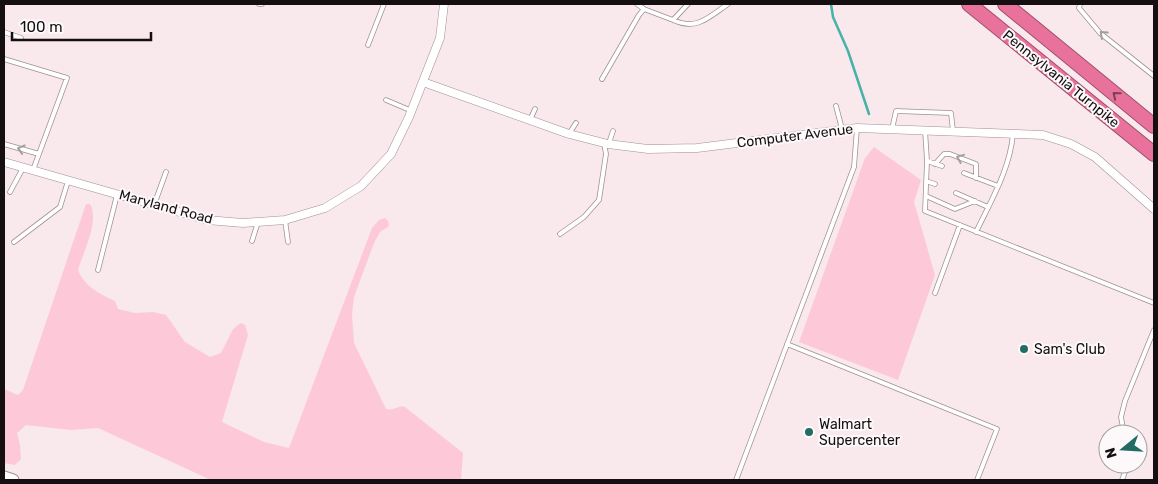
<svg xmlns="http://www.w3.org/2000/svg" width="1158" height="484" viewBox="0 0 1158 484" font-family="Rubik,sans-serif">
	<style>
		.green { fill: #fdc9d8 }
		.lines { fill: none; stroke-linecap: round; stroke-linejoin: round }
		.stream { stroke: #45b3a8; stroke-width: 2.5 }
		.service-casing { stroke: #a09094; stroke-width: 5.5 }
		.minor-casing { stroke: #a09094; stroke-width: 9 }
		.secondary-casing { stroke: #a09094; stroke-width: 13 }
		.motorway-casing { stroke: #9f4f6b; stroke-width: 16 }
		.service { stroke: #fff; stroke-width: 4 }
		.minor { stroke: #fff; stroke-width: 8 }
		.secondary { stroke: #fff; stroke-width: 11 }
		.motorway { stroke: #e9729c; stroke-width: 14 }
		.oneway { stroke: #a19fa0 }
		.oneway2 { stroke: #7f4056 }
		.poi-dot { fill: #236c65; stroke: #fdf9fa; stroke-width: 2 }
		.labels { text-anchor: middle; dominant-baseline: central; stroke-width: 4; stroke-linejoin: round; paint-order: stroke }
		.street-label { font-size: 14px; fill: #150f11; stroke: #fdf9fa }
		.poi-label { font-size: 14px; fill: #150f11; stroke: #fdf9fa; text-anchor: start }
	</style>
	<rect width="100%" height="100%" fill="#f9e8ec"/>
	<!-- green -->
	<path class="green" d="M874,147L921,180L914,202L935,275L898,380L799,342L865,158Z
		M86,204H90C100,220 83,253 78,270C85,287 100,294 115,301L118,309L135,313L153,312L166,315L185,342L210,357L221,353L233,329L241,323L245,325L248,335L222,422L264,442L289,448L372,228L379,220L385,218L388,221L389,226L380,232L374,243L354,297L352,314L354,343L386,409C394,411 398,405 405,407L463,453L461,480H211L98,428L71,430L26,425L17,433L20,445L21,459L15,465L4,463V389L18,395L23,390Z"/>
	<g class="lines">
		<!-- stream -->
		<path class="stream" d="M831,4L833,17L848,51L869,114"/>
		<defs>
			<path id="service" d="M259,4H262
				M637,4L644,9L673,20L688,4
				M1080,4L1079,8L1100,33L1154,76
				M673,20C697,31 709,17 728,4
				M4,32L21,38
				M368,45L384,4
				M4,59L67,78L33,170
				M602,79L639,15L644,9
				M386,100L412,111
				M836,106L842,129
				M530,120L535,109
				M892,129L896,111L951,113L953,131
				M925,130L927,161L925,211L1154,303
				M569,134L576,123
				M609,143L613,131
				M4,144L39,154
				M927,161L942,166
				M935,164L944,154H950L976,164V178
				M964,173L998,186
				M926,181L935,184
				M10,192L23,168
				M956,193L988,207
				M926,196L955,209L975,201
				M154,205L166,172
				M285,220L288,242
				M976,232C991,201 1010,169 1013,134
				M560,234L584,217L599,200L606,154L604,143
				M252,241L258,222
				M14,242L60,207L68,181
				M98,270L117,195
				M935,293L960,225
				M787,344L997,429L977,480
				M1124,434L1121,417L1125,401L1154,330
				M736,480L854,167L857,128
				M1122,480L1128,464"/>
			<path id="minor" d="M423,82L569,134L608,144L648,149L697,148L857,128L1043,135L1071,144L1095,157L1154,209
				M4,162L207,220L243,223L285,220L325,208L361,186L391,154L409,117L440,38L444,4"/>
			<path id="secondary" d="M4,477L13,480"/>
			<path id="motorway" d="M969,4L1154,154
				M1005,4L1154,126"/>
		</defs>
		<!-- service casing -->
		<use href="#service" class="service-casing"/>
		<!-- minor casing -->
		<use href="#minor" class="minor-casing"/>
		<!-- secondary casing -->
		<use href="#secondary" class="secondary-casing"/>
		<!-- motorway casing -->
		<use href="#motorway" class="motorway-casing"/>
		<!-- service -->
		<use href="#service" class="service"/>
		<!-- minor -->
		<use href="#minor" class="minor"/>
		<!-- secondary -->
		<use href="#secondary" class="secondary"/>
		<!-- motorway -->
		<use href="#motorway" class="motorway"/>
	</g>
	<!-- one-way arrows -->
	<defs><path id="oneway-chevron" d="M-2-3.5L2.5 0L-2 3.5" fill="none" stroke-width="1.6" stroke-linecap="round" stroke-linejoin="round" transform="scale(1.25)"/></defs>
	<g class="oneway">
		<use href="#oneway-chevron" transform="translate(1103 34) rotate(-138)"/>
		<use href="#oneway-chevron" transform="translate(21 149) rotate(-163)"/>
		<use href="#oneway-chevron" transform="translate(960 158) rotate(-158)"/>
	</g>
	<use class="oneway2" href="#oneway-chevron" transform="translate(1116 95) rotate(-141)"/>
	<!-- markers -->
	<g class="poi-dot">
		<circle cx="1024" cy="349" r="5"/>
		<circle cx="809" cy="432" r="5"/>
	</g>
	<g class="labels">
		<!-- street labels -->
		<g class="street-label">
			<text transform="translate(1061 79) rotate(39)">Pennsylvania Turnpike</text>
			<text transform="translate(795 136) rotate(-7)">Computer Avenue</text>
			<text transform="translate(166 207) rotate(15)">Maryland Road</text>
		</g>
		<!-- poi labels -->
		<g class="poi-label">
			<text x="1034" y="349">Sam's Club</text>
			<text x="819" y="424">Walmart<tspan x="819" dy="16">Supercenter</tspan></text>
		</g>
	</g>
	<!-- border -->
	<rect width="1158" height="484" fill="none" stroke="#150f11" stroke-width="10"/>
	<!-- north arrow -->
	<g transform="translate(1123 449) rotate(252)"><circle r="24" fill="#fdf9fa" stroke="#a09b9d"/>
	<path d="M0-4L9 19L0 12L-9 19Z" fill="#236c65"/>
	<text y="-8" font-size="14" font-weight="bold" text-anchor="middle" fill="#150f11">N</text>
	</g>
	<!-- scale -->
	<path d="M12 32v8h139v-8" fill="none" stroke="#150f11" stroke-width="2.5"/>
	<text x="20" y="32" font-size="15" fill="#150f11" stroke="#fdf9fa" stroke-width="4" paint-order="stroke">100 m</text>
</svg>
